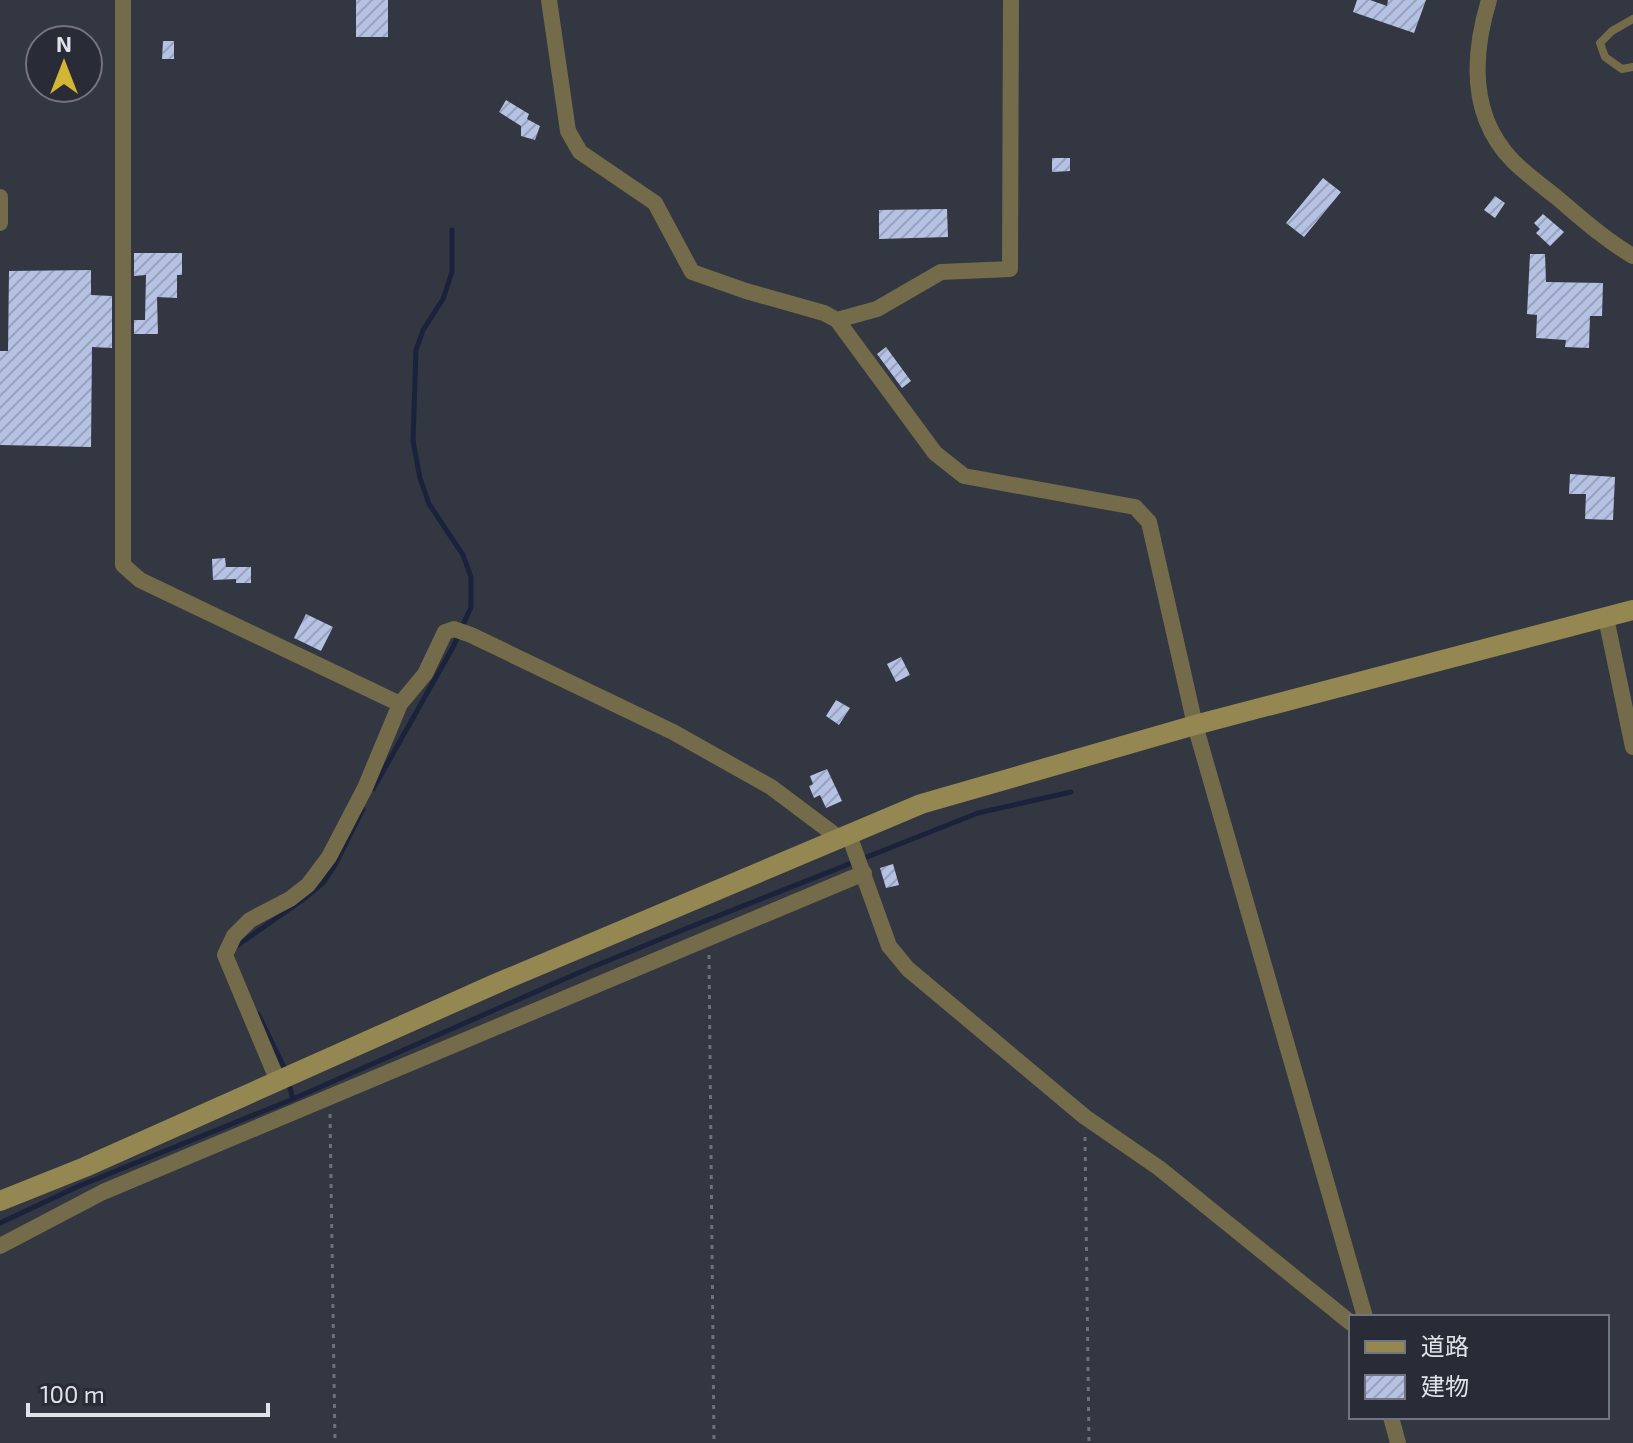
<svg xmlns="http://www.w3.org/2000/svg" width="1633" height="1443" viewBox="0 0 1633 1443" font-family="'Exo 2','Noto Sans JP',sans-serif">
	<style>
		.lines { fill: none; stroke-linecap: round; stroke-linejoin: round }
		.stream { stroke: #1b223c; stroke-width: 5 }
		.building { fill: url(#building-hatch) }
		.path { stroke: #6d7179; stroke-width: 3; stroke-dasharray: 4 6; stroke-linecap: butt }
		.lane { stroke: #736b4a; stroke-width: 8 }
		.street { stroke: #736b4a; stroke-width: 16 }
		.secondary { stroke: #958751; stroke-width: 20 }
	</style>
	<defs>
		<pattern id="building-hatch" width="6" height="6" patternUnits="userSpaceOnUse" patternTransform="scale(2)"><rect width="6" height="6" fill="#b6c2e4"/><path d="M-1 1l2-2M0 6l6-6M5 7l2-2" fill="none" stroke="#99a2bc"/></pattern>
	</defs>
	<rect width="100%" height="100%" fill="#333741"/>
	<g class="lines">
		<!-- stream -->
		<path class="stream" d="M373,789L453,647L471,607V577L463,555L429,504L420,478L413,441L416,350L423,330L443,299L452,272V230
			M235,947L301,901L323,883L335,865L363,809
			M258,1014L284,1067
			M290,1088L293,1099
			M0,1223L79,1186L293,1099L585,970L695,925L978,813L1071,792"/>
	</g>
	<!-- building -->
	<path class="building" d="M356,0H388V37H356Z
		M1357,0H1370L1387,6L1388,0H1426L1414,33L1353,12Z
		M163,41H174V59H162Z
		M506,100L529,114L527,119L540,126L535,140L521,136V126L499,112Z
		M1052,158H1070V171L1052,172Z
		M1323,178L1341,192L1304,237L1286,223Z
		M1495,196L1505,203L1495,218L1484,210Z
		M947,209L948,237L879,239V210Z
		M1543,214L1564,232L1550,246L1536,233L1540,229L1534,223Z
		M134,253H182V275H177V298L157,297L158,334H134V320H145L146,275L134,276Z
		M1530,254H1545L1546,282L1603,283L1602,316H1590L1589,348L1565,347L1566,340L1536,338L1537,315L1527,314Z
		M91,270V295L112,296V348L92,347L91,447L0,445V351H8L9,271Z
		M886,347L911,381L902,388L877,354Z
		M1570,474L1615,477L1613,520L1585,519L1586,494H1569Z
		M225,558L226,567H251V583H236V579L213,580L212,559Z
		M306,614L333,627L321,651L294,638Z
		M901,657L910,675L896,682L887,664Z
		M836,700L850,708L839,725L826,716Z
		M827,769L842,801L826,808L820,795L814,798L809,786L813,784L810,776Z
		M893,864L899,885L886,888L880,868Z"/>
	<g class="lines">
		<!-- path -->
		<path class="path" d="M709,955L714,1443
			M330,1114L335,1443
			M1085,1137L1089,1443"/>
		<!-- lane -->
		<path class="lane" d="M1633,19L1612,31L1600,43L1605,57L1622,69L1633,67"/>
		<!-- street -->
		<path class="street" d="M123,0V565L140,580L400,704
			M549,0L568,131L580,152L655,203L692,272L746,291L824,313L837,320L935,453L964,476L1135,507L1149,522L1195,725L1365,1317
			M1489,0C1472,56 1469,116 1513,161C1526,174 1541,185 1555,196C1581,218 1604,239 1633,256
			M0,197V223
			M837,320L877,309L941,272L1010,269L1011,0
			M1606,618L1633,747
			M849,835L889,946L908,969L1085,1117L1159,1168L1351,1323
			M277,1079L225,955L234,936L250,920L290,899L308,885L329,857L365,788L400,704L425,674L445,632L454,629L471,635L673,732L771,787L839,838
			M0,1246L103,1192L864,873
			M1391,1417L1398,1443"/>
		<!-- secondary -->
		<path class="secondary" d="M0,1201L85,1167L495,984L921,804L1195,725L1633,610"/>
	</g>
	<!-- legend -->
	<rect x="1349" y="1315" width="260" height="104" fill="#292c36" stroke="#72757d" stroke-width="2"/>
	<rect x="1365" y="1341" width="40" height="12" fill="#958751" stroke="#72757d" stroke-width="2"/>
	<text x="1421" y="1355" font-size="24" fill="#dfe2e8">道路</text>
	<rect x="1365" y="1375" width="40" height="24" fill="url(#building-hatch)" stroke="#72757d" stroke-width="2"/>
	<text x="1421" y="1395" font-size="24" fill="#dfe2e8">建物</text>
	<!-- north arrow -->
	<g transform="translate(64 64)"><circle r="38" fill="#292c36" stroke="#72757d" stroke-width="2"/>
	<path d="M0-6L14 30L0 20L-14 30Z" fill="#d4b635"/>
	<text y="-12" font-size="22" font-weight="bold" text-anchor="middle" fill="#dfe2e8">N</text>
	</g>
	<!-- scale -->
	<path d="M28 1403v12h240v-12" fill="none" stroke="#dfe2e8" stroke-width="4"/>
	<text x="40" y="1403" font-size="24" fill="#dfe2e8" stroke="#292c36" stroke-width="6" paint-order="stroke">100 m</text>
</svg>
